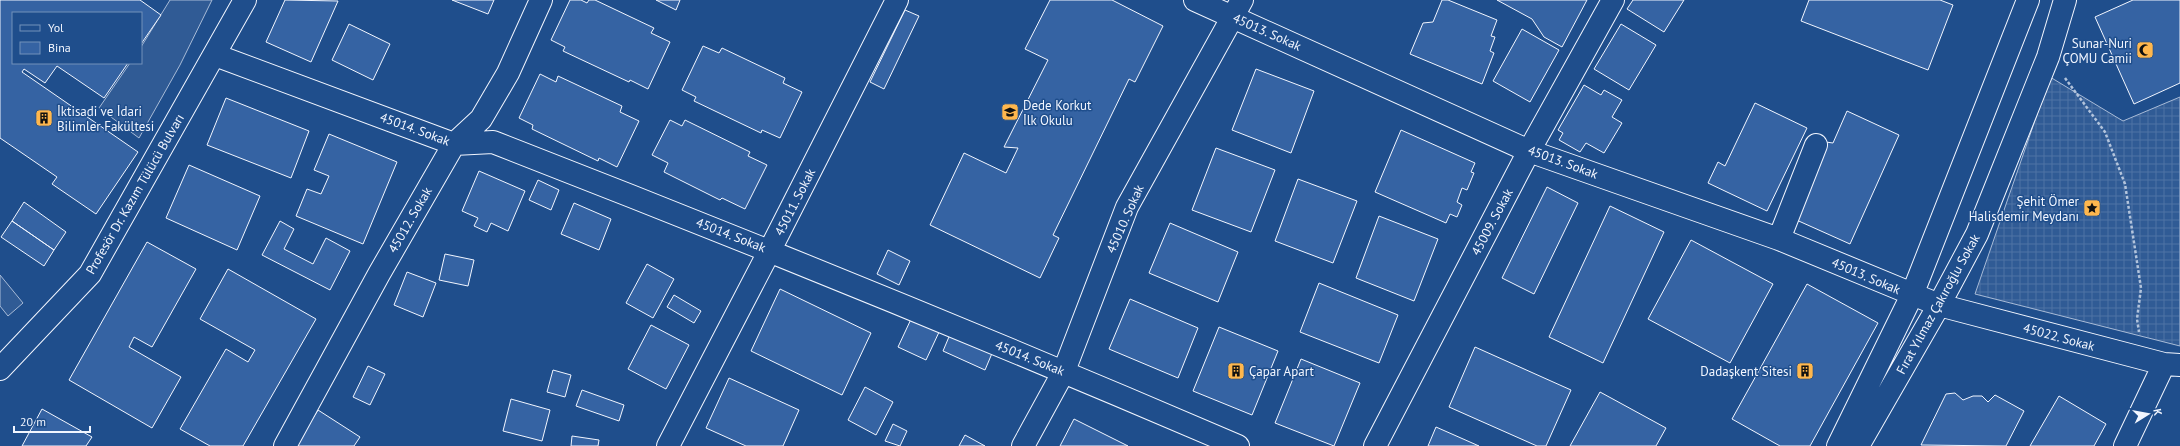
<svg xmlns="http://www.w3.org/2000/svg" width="2180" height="446" viewBox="0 0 2180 446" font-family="'PT Sans',sans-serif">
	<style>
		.parking { fill: #305b95; stroke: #a8bbd7 }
		.plaza { fill: url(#plaza-grid); stroke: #a8bbd7 }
		.building { fill: #3563a3; stroke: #f2f6ff }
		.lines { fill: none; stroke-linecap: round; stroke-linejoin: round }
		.minor-casing { stroke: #f2f6ff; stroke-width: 24 }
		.path { stroke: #b3c4dc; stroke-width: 2.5; stroke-dasharray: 3 2; stroke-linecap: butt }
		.minor { stroke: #1f4e8c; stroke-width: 22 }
		.labels { text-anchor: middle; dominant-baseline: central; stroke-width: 3; stroke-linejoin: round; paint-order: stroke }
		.street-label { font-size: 13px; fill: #f2f6ff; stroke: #1f4e8c }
		.poi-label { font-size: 13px; fill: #f2f6ff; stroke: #1f4e8c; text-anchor: end }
	</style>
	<defs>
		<pattern id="plaza-grid" width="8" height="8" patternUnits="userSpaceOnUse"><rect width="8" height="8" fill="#305b95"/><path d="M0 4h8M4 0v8" fill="none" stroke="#4e73a5"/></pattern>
	</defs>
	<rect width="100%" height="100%" fill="#1f4e8c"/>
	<!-- parking -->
	<path class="parking" d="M170,0H212L180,65L139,138L99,108L130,63H141V47Z
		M0,275L23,303L8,316L0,306Z"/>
	<!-- plaza -->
	<path class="plaza" d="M2050,77L2123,121L2180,97V346L1975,294Z"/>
	<!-- building -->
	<path class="building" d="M0,0H140L161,15L141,44V13H13V63H128L104,98L57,66L45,83L24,69L22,72L138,152L96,214L52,184L57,177L0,138Z
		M285,0L338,1L311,62L266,42Z
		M452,0H494L488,14Z
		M570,0H581L587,3L589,0H595L654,28L651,33L670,42L648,89L630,80L629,82L563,51L565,47L551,40Z
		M656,0H680L676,10Z
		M1050,0H1112L1163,26L1135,82L1129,79L1053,235L1059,238L1040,278L930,225L964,153L1006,173L1018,148L1004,147L1048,60L1025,49Z
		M1442,0H1448L1497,20L1491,36L1495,37L1490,51L1494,53L1482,84L1410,54L1423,23L1433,22Z
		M1497,0H1587L1562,47L1544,37L1532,19Z
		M1633,0H1684L1664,32L1627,9Z
		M1809,0H1940L1953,5L1928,70L1801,21Z
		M2133,0H2180V83L2134,104L2095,17Z
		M905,10L919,16L884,89L870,82Z
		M349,24L390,44L373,80L332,60Z
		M1621,24L1656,45L1629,90L1594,69Z
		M1522,29L1559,50L1530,102L1493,81Z
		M703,46L719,53L722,48L785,78L783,83L802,92L780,138L762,130L761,133L694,101L696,97L682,90Z
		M1256,69L1314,91L1291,153L1232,130Z
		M540,74L556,82L558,76L622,106L620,112L639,121L617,167L599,158L598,161L532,129L533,125L519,118Z
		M1584,85L1601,95L1604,90L1622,100L1612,117L1622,123L1604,153L1586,143L1580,152L1559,140L1563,133L1558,130Z
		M226,98L309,131L291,178L207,145Z
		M1755,103L1807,128L1767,211L1708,183L1718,162L1725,166Z
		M1847,111L1899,135L1850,244L1792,218L1826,142L1833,143Z
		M670,120L682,126L685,120L750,152L748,156L767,165L745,209L722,198L720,200L664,172L668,163L652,155Z
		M1401,130L1475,163L1471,172L1474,173L1467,190L1462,188L1457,202L1462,205L1457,217L1450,214L1446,223L1375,192Z
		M329,134L397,162L363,244L296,216L307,189L321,194L329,176L314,170Z
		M1216,148L1275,170L1251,232L1192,210Z
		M189,165L260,196L237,250L166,218Z
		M479,171L525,191L508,231L491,223L487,232L474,226L478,218L462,211Z
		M1298,179L1357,201L1333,263L1275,241Z
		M538,180L559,190L551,210L529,200Z
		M1547,187L1578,203L1534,294L1502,278Z
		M24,202L66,232L54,250L12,221Z
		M574,203L611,219L599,250L561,234Z
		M1610,206L1664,232L1603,363L1549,337Z
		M1379,216L1438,239L1414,301L1356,278Z
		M12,221L54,250L44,266L1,237Z
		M280,221L294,229L284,249L313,264L326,238L350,251L330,290L262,255Z
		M1170,223L1238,252L1218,302L1149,273Z
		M1691,240L1773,284L1730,363L1648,319Z
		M147,242L196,269L152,347L134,337L129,347L181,377L152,428L69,380Z
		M888,250L910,261L899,285L877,274Z
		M445,254L474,260L468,286L439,280Z
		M647,264L674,279L653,318L626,303Z
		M228,269L316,319L243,446H210L180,429L226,349L248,362L255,350L200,319Z
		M407,272L436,283L423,317L394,305Z
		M1319,283L1398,315L1379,363L1300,332Z
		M1807,284L1878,323L1810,446H1780L1732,419Z
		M780,289L871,333L842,395L751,351Z
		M674,295L701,311L694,323L667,307Z
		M1130,299L1198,328L1178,378L1109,349Z
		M912,317L940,330L926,360L898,347Z
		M651,325L689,345L666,389L628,369Z
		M1219,327L1278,351L1252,415L1193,391Z
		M951,332L993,351L985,370L943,351Z
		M1475,347L1571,390L1546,446H1537L1449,407Z
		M1301,359L1360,383L1334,446L1275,423Z
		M368,366L385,374L370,405L353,397Z
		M553,370L571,375L565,397L547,392Z
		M729,378L799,410L783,446H746L706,428Z
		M865,387L893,402L876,435L848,420Z
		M582,390L624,405L619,421L576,406Z
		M1600,392L1666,428L1656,446H1570Z
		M1955,393L1963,400L1973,396H1982L1988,402L1995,395L2024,411L2006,446L1921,445L1946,394Z
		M2059,396L2106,424L2094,446H2030Z
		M511,399L550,410L542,441L503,431Z
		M42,409L92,437L86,446H22Z
		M318,410L360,437L354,446H295Z
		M1074,419L1128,446H1060Z
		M893,424L907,431L900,446L885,441Z
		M1436,427L1479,446H1428Z
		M965,435L985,446H959Z
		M572,436L599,440L598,446H571Z"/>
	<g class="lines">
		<defs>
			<path id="minor" d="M1195,0L1529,151L1779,239L1939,305L2164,364L2180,365
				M215,55L454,144L493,142C743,239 991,340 1238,446
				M1779,239L1816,145
				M0,369L90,274L245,0
				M285,446L379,274L454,144L481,119L508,73L541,0
				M668,446L770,250L897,0
				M1023,446L1064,371L1127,207L1242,0
				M1375,446L1529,151L1613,0
				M1838,446L1912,295L2028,0
				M1858,446L1939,305L1977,234L2048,57L2065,0
				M2125,446L2164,364"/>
		</defs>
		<!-- minor casing -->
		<use href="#minor" class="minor-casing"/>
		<!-- path -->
		<path class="path" d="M2065,78L2105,132L2125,184L2141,288L2137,319L2139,332"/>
		<!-- minor -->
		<use href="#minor" class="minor"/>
	</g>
	<!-- icons -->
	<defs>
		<symbol id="mosque-square" viewBox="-11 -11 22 22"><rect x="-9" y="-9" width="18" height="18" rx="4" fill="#ffb74d" stroke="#1f4e8c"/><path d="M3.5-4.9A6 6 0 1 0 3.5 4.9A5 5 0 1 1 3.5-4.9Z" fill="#111"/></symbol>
		<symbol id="school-square" viewBox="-11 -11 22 22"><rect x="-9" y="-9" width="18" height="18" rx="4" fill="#ffb74d" stroke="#1f4e8c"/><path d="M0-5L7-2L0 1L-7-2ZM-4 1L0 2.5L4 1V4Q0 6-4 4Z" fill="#111"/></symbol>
		<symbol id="building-square" viewBox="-11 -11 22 22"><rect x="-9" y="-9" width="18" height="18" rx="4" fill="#ffb74d" stroke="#1f4e8c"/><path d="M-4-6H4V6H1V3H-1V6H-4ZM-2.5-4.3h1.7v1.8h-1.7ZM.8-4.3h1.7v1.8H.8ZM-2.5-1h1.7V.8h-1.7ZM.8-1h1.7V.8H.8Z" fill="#111"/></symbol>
		<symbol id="sight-square" viewBox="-11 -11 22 22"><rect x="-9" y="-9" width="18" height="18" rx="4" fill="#ffb74d" stroke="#1f4e8c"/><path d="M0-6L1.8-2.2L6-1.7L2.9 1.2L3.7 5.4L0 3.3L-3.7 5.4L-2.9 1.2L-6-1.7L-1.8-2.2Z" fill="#111"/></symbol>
	</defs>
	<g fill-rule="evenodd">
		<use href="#mosque-square" x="2135" y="40" width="20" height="20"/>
		<use href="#school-square" x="1000" y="102" width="20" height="20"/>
		<use href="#building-square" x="34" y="108" width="20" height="20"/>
		<use href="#sight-square" x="2082" y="198" width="20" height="20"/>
		<use href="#building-square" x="1226" y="361" width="20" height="20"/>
		<use href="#building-square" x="1795" y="361" width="20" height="20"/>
	</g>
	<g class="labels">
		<!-- street labels -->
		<g class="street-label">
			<text transform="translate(1267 32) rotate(24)">45013. Sokak</text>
			<text transform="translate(415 129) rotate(20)">45014. Sokak</text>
			<text transform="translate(1563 162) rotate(20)">45013. Sokak</text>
			<text transform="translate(135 194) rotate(-60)">Profesör Dr. Kazım Tülücü Bulvarı</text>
			<text transform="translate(795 202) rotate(-63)">45011. Sokak</text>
			<text transform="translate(1125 219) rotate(-66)">45010. Sokak</text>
			<text transform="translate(410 220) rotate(-60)">45012. Sokak</text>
			<text transform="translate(1492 222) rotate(-62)">45009. Sokak</text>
			<text transform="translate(731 235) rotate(21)">45014. Sokak</text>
			<text transform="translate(1866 276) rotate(23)">45013. Sokak</text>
			<text transform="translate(1938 304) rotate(-61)">Fırat Yılmaz Çakıroğlu Sokak</text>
			<text transform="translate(2059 337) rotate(15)">45022. Sokak</text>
			<text transform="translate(1030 358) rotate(22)">45014. Sokak</text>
		</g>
		<!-- poi labels -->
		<g class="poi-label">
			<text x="2132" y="43">Sunar-Nuri<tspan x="2132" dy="15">ÇOMU Camii</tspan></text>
			<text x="1023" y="105" text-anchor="start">Dede Korkut<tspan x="1023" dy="15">İlk Okulu</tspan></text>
			<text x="57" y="111" text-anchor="start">İktisadi ve İdari<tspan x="57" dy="15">Bilimler Fakültesi</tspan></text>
			<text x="2079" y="201">Şehit Ömer<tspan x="2079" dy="15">Halisdemir Meydanı</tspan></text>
			<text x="1249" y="371" text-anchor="start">Çapar Apart</text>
			<text x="1792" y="371">Dadaşkent Sitesi</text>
		</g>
	</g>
	<!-- legend -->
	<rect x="12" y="12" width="130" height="52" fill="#1f4e8c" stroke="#7391ba"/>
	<rect x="20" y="25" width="20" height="6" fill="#1f4e8c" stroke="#7391ba"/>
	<text x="48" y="32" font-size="12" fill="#f2f6ff">Yol</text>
	<rect x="20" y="42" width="20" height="12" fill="#3563a3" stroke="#7391ba"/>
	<text x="48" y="52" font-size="12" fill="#f2f6ff">Bina</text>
	<!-- north arrow -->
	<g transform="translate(2148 414) rotate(79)" stroke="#1f4e8c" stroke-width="3" paint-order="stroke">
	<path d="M0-3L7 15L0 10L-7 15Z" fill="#f2f6ff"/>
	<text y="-6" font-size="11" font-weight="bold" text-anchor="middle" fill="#f2f6ff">K</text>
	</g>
	<!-- scale -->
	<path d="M14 426v6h76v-6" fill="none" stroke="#f2f6ff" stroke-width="2"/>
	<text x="20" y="426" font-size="12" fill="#f2f6ff" stroke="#1f4e8c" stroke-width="3" paint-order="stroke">20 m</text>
</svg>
